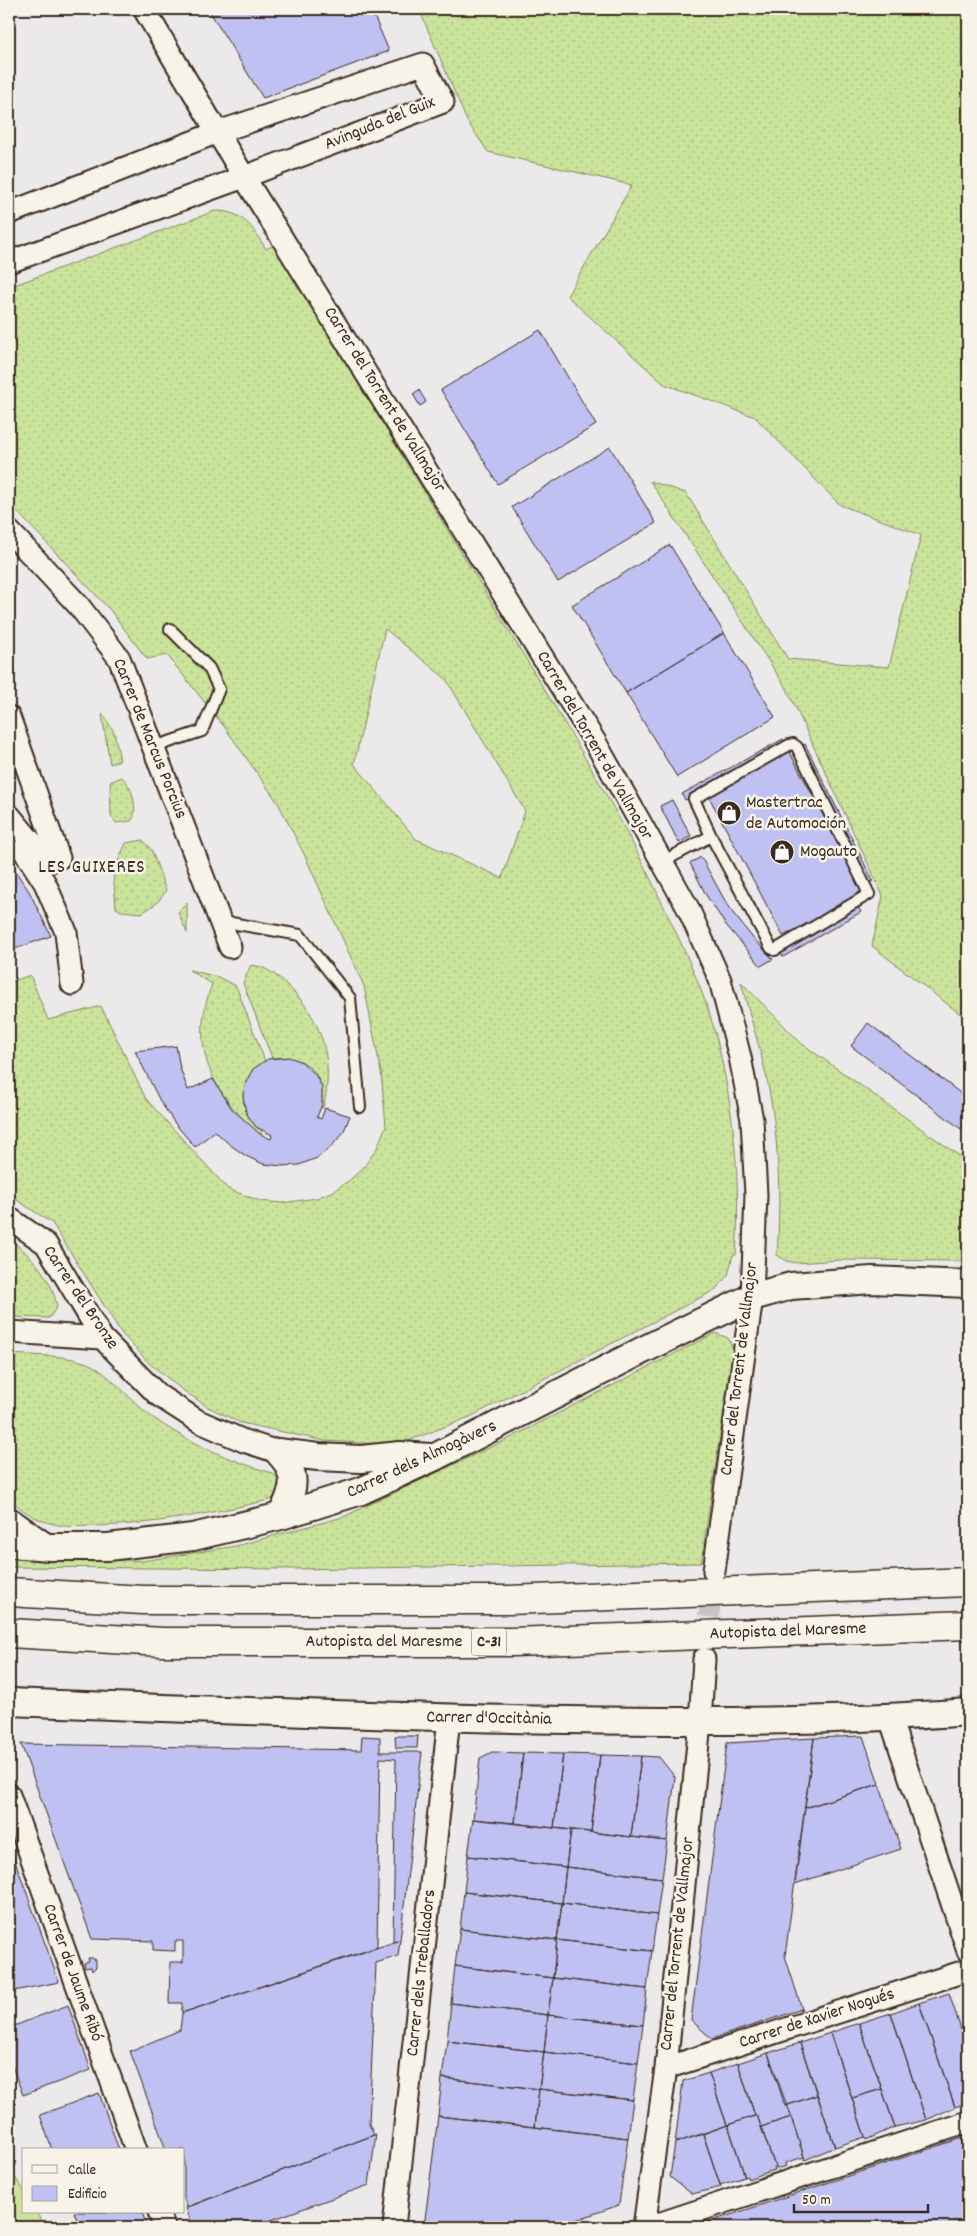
<svg xmlns="http://www.w3.org/2000/svg" width="977" height="2236" viewBox="0 0 977 2236" font-family="Dekko,sans-serif">
	<style>
		.grass { fill: url(#grass-dots); stroke: #82875c; fill-rule: evenodd }
		.park { fill: #cae49b; stroke: #82875c }
		.building { fill: #bfc1f3; stroke: #3b2a1e }
		.lines { fill: none; stroke-linecap: round; stroke-linejoin: round }
		.minor-tunnel { stroke: #c9c3c1; stroke-width: 21; stroke-dasharray: 21 11; stroke-linecap: butt }
		.service-casing { stroke: #3b2a1e; stroke-width: 14 }
		.minor-casing { stroke: #3b2a1e; stroke-width: 25 }
		.tertiary-casing { stroke: #3b2a1e; stroke-width: 30 }
		.motorway-casing { stroke: #3b2a1e; stroke-width: 31 }
		.service { stroke: #f7f3e8; stroke-width: 10 }
		.minor { stroke: #f7f3e8; stroke-width: 21 }
		.tertiary { stroke: #f7f3e8; stroke-width: 26 }
		.motorway { stroke: #f7f3e8; stroke-width: 28 }
		.labels { text-anchor: middle; dominant-baseline: central; stroke-width: 5; stroke-linejoin: round; paint-order: stroke }
		.shield { fill: #f7f3e8; stroke: #73665b; stroke-width: 1 }
		.shield-label { font-size: 16px; font-weight: bold; fill: #3b2a1e }
		.street-label { font-size: 18px; fill: #3b2a1e; stroke: #f7f3e8 }
		.poi-label { font-size: 18px; fill: #3b2a1e; stroke: #f7f3e8; text-anchor: start }
		.neighbourhood-label { font-size: 19px; letter-spacing: 1px; fill: #3b2a1e; stroke: #f7f3e8 }
	</style>
	<defs>
		<pattern id="grass-dots" width="8" height="8" patternUnits="userSpaceOnUse" patternTransform="scale(1.25)"><rect width="8" height="8" fill="#cae49b"/><path d="M2 2h.1M6 6h.1" fill="none" stroke="#aec485" stroke-width="1.8" stroke-linecap="round"/></pattern>
	</defs>
	<rect width="100%" height="100%" fill="#ece9ea"/>
	<filter id="ink" filterUnits="userSpaceOnUse"><feTurbulence type="fractalNoise" baseFrequency=".02" numOctaves="2"/><feDisplacementMap in="SourceGraphic" scale="10" xChannelSelector="R" yChannelSelector="G"/><feConvolveMatrix kernelMatrix="1 2 1 2 8 2 1 2 1" color-interpolation-filters="sRGB"/></filter>
	<g filter="url(#ink)">
		<!-- grass -->
		<path class="grass" d="M419,9H968V1020L872,946L883,896L787,689L650,481L686,493L788,659L889,667L921,535L840,505L755,417L664,384L567,296L632,185L488,152L467,121Z
			M215,211C244,211 252,227 266,249L275,245C350,372 428,497 504,623C563,720 623,816 670,920C688,957 705,995 716,1036C734,1108 741,1181 736,1255H733L728,1275L715,1290L470,1417L398,1445L325,1441L241,1423L208,1407L181,1389L149,1363L122,1334L52,1223L9,1195V983L30,975L48,1020L101,1006L146,1099L228,1189L260,1201L282,1203L317,1198L335,1190L351,1179L364,1167L377,1148L386,1126L381,1072L364,986L304,854L278,803L226,729L167,655L147,659L110,610L9,503V287ZM385,629L446,679L525,811L502,878L416,839L354,764Z
			M103,714L114,732L120,760L110,764L102,715Z
			M122,777C131,784 140,811 131,821L116,823L111,816L110,782Z
			M143,840L152,851L166,891L157,903L142,913L121,911L116,908L113,872L126,843Z
			M187,903V933L178,912Z
			M251,965C265,966 277,975 287,985C322,1017 335,1062 323,1108H321C326,1073 306,1054 272,1058L243,983Z
			M189,970L218,977L236,986L265,1061C238,1078 236,1112 262,1131L260,1135C212,1093 188,1048 212,984Z
			M741,982L801,1043L968,1162V1261L839,1260L797,1263L786,1261L777,1255C781,1195 779,1134 766,1075C759,1044 749,1013 741,982Z
			M9,1239C31,1254 53,1279 57,1307L49,1318L9,1317Z
			M715,1333L728,1338L733,1349L701,1563L293,1569L9,1567V1553L142,1561L236,1546L343,1517L510,1438Z
			M9,1354C33,1356 61,1354 84,1362C107,1369 131,1402 152,1417C188,1443 229,1460 272,1473C281,1481 280,1486 275,1497L269,1500C212,1513 154,1525 95,1526C82,1526 67,1528 54,1524C36,1520 21,1511 9,1497Z"/>
		<!-- park -->
		<path class="park" d="M9,2168L24,2191V2212H37L46,2227H9Z"/>
		<!-- building -->
		<path class="building" d="M208,9H371L389,51L263,98Z
			M540,330L596,425L498,484L441,390Z
			M419,390L426,402L420,406L413,394Z
			M610,447L656,523L558,582L512,507Z
			M670,545L724,633L626,693L572,605Z
			M724,633L775,717L677,777L626,693Z
			M783,739L786,744L685,800L682,794Z
			M805,744L873,881L867,884L799,746Z
			M789,751L865,893L783,936L708,795Z
			M672,800L691,836L679,843L660,806Z
			M701,857L729,908L752,937L773,959L761,966L726,925L706,895L690,863Z
			M9,862L29,891L51,936L9,951Z
			M858,907L861,912L783,957L780,952Z
			M868,1023L968,1099V1119L961,1129L851,1046Z
			M176,1046L180,1068L188,1090L213,1079L232,1109L260,1134L271,1139L272,1135L256,1127L246,1113L243,1096L246,1082L253,1069L268,1059L289,1057L302,1062L315,1074L322,1087V1104L317,1117L321,1119L325,1108L350,1116L343,1133L331,1147L317,1158L299,1165L282,1166L263,1164L246,1156L229,1144L215,1131L195,1147L176,1125L160,1101L135,1051Z
			M362,1736L380,1737V1752H422L400,1940L393,1942L396,1759L380,1758L377,1947L182,2013V2003H169L170,1962H183V1941H175V1951L153,1950V1941L92,1939L21,1744L361,1750Z
			M395,1736H418L417,1748H396Z
			M863,1736L879,1784L805,1808L814,1738Z
			M814,1738L785,1956L802,2009L712,2039L691,2020L727,1743Z
			M492,1752L523,1753L515,1823L473,1819L480,1758Z
			M523,1753L563,1754L554,1828L515,1823Z
			M563,1754L600,1755L591,1832L554,1828Z
			M600,1755L641,1756L631,1837L591,1832Z
			M641,1756L659,1757L675,1777L667,1841L631,1837Z
			M879,1784L901,1849L795,1884L805,1808Z
			M473,1819L571,1830L566,1867L468,1856Z
			M571,1830L667,1841L662,1878L566,1867Z
			M9,1844L59,1982L9,1992Z
			M468,1856L566,1867L562,1903L464,1892Z
			M566,1867L662,1878L657,1915L562,1903Z
			M464,1892L562,1903L557,1940L460,1929Z
			M562,1903L657,1915L652,1951L557,1940Z
			M460,1929L557,1940L553,1978L455,1966Z
			M400,1940L398,1956L376,1963L369,2124L374,2135L187,2207L184,2199V2150H166L130,2051L180,2030L182,2013Z
			M557,1940L652,1951L647,1989L553,1978Z
			M88,1958H92L96,1960V1967L92,1971L91,1967L85,1968L84,1963L89,1961Z
			M455,1966L553,1978L548,2015L451,2003Z
			M553,1978L647,1989L643,2025L548,2015Z
			M949,1993L968,2051V2103L955,2107L919,2003Z
			M451,2003L548,2015L544,2052L447,2041Z
			M919,2003L955,2107L926,2120L891,2013Z
			M68,2005L91,2070L23,2095L9,2058V2028Z
			M891,2013L926,2120L895,2127L859,2023Z
			M548,2015L643,2025L638,2063L544,2052Z
			M859,2023L882,2089L852,2098L830,2033Z
			M830,2033L865,2137L835,2147L800,2043Z
			M447,2041L544,2052L539,2089L442,2078Z
			M800,2043L817,2095L785,2106L768,2053Z
			M544,2052L638,2063L633,2100L539,2089Z
			M768,2053L791,2117L761,2127L757,2115L755,2116L738,2063Z
			M738,2063L755,2116L727,2125L709,2073Z
			M709,2073L727,2125L675,2143L683,2081Z
			M442,2078L539,2089L535,2127L438,2116Z
			M539,2089L633,2100L628,2138L535,2127Z
			M882,2089L895,2127L866,2140L852,2098Z
			M99,2093L119,2150H52L40,2115Z
			M817,2095L835,2147L805,2160L788,2107L785,2106Z
			M757,2115L775,2167L773,2168L774,2170L748,2179L747,2176L745,2177L728,2125Z
			M438,2116L628,2138L619,2205L556,2227H424Z
			M791,2117L804,2157L785,2163L786,2166L776,2169L761,2127Z
			M728,2125L745,2177L720,2185L703,2134Z
			M376,2134L369,2185L260,2224L261,2227H193L186,2208Z
			M703,2134L721,2187L692,2194L670,2177L675,2143Z
			M968,2136V2227H693L749,2209Z
			M74,2212H142L147,2227H80Z"/>
		<g class="lines">
			<!-- minor-tunnel -->
			<path class="minor-tunnel" d="M705,1649L713,1578"/>
			<defs>
				<path id="service" d="M793,744L797,747L869,894L775,950L771,948L711,836L694,799L789,745Z
					M154,747L202,731L219,689L209,668L170,629
					M662,862L711,836
					M220,921L300,935L350,998L360,1107"/>
				<path id="minor" d="M144,9L244,177L594,740L688,908L720,980L740,1057L752,1120L756,1195L752,1297L714,1571
					M9,213L218,132L423,64L443,102L244,177L9,262
					M9,531L79,606L119,658L230,947
					M9,717L59,858L48,862L9,815
					M23,849L45,883L66,932L72,984
					M9,1218L46,1244L102,1338L158,1395L198,1421L244,1441L278,1452
					M9,1332L102,1338
					M9,1518L50,1547
					M890,1718L968,1951
					M9,1795L136,2150
					M666,2068L968,1970
					M159,2212L164,2227
					M394,2227L449,1718
					M644,2227L666,2068L700,1722L704,1659
					M649,2227L968,2122"/>
				<path id="tertiary" d="M278,1452L318,1457L361,1459L400,1455L430,1457
					M278,1452C300,1475 294,1490 281,1516
					M9,1544L50,1547H108L193,1537L281,1516L361,1491L435,1457L641,1351L752,1297L791,1286L872,1280L968,1284
					M9,1702C195,1709 382,1717 568,1720C702,1722 835,1722 968,1712"/>
				<path id="motorway" d="M9,1592L143,1600H509L968,1582
					M9,1633L163,1642H513L968,1625"/>
			</defs>
			<!-- service casing -->
			<use href="#service" class="service-casing"/>
			<!-- minor casing -->
			<use href="#minor" class="minor-casing"/>
			<!-- tertiary casing -->
			<use href="#tertiary" class="tertiary-casing"/>
			<!-- motorway casing -->
			<use href="#motorway" class="motorway-casing"/>
			<!-- service -->
			<use href="#service" class="service"/>
			<!-- minor -->
			<use href="#minor" class="minor"/>
			<!-- tertiary -->
			<use href="#tertiary" class="tertiary"/>
			<!-- motorway -->
			<use href="#motorway" class="motorway"/>
		</g>
	</g>
	<!-- icons -->
	<defs>
		<symbol id="shop-disc" viewBox="-11 -11 22 22"><circle r="9.5" fill="#3b2a1e" stroke="#f7f3e8"/><path d="M-5-2.5h2.3a2.7 3.5 0 0 1 5.4 0H5L5.5 6h-11ZM-1.5-2.5h3a1.5 2.3 0 0 0-3 0Z" fill="#fff"/></symbol>
	</defs>
	<g fill-rule="evenodd">
		<use href="#shop-disc" x="715" y="799" width="28" height="28"/>
		<use href="#shop-disc" x="768" y="838" width="28" height="28"/>
	</g>
	<g class="labels">
		<!-- shield labels -->
		<rect class="shield" x="471.5" y="1628.5" width="35" height="27" rx="4"/>
		<g class="shield-label">
			<text x="489" y="1642">C-31</text>
		</g>
		<!-- street labels -->
		<g class="street-label">
			<text transform="translate(380 124) rotate(-22)">Avinguda del Guix</text>
			<text transform="translate(384 400) rotate(58)">Carrer del Torrent de Vallmajor</text>
			<text transform="translate(149 739) rotate(68)">Carrer de Marcus Porcius</text>
			<text transform="translate(594 746) rotate(60)">Carrer del Torrent de Vallmajor</text>
			<text transform="translate(80 1298) rotate(56)">Carrer del Bronze</text>
			<text transform="translate(740 1369) rotate(-83)">Carrer del Torrent de Vallmajor</text>
			<text transform="translate(422 1460) rotate(-25)">Carrer dels Almogàvers</text>
			<text transform="translate(788 1632) rotate(-2)">Autopista del Maresme</text>
			<text x="384" y="1642">Autopista del Maresme</text>
			<text transform="translate(489 1719) rotate(1)">Carrer d'Occitània</text>
			<text transform="translate(678 1944) rotate(-84)">Carrer del Torrent de Vallmajor</text>
			<text transform="translate(72 1973) rotate(70)">Carrer de Jaume Ribó</text>
			<text transform="translate(422 1973) rotate(-84)">Carrer dels Treballadors</text>
			<text transform="translate(817 2019) rotate(-18)">Carrer de Xavier Nogués</text>
		</g>
		<!-- poi labels -->
		<g class="poi-label">
			<text x="746" y="803">Mastertrac<tspan x="746" dy="21">de Automoción</tspan></text>
			<text x="800" y="852">Mogauto</text>
		</g>
		<!-- neighbourhood labels -->
		<g class="neighbourhood-label">
			<text x="92" y="868">LES GUIXERES</text>
		</g>
	</g>
	<!-- margin -->
	<rect width="977" height="2236" fill="none" stroke="#f7f3e8" stroke-width="30"/>
	<rect x="15" y="15" width="947" height="2206" fill="none" stroke="#3b2a1e" stroke-width="2" filter="url(#ink)"/>
	<!-- legend -->
	<rect x="22" y="2148" width="162" height="65" fill="#f7f3e8" stroke="#aca397"/>
	<rect x="32" y="2165" width="25" height="8" fill="#f7f3e8" stroke="#aca397"/>
	<text x="68" y="2174" font-size="15" fill="#3b2a1e">Calle</text>
	<rect x="32" y="2186" width="25" height="15" fill="#bfc1f3" stroke="#aca397"/>
	<text x="68" y="2198" font-size="15" fill="#3b2a1e">Edificio</text>
	<!-- scale -->
	<path d="M794 2204v8h134v-8" fill="none" stroke="#3b2a1e" stroke-width="2.5"/>
	<text x="802" y="2204" font-size="15" fill="#3b2a1e" stroke="#f7f3e8" stroke-width="4" paint-order="stroke">50 m</text>
</svg>
